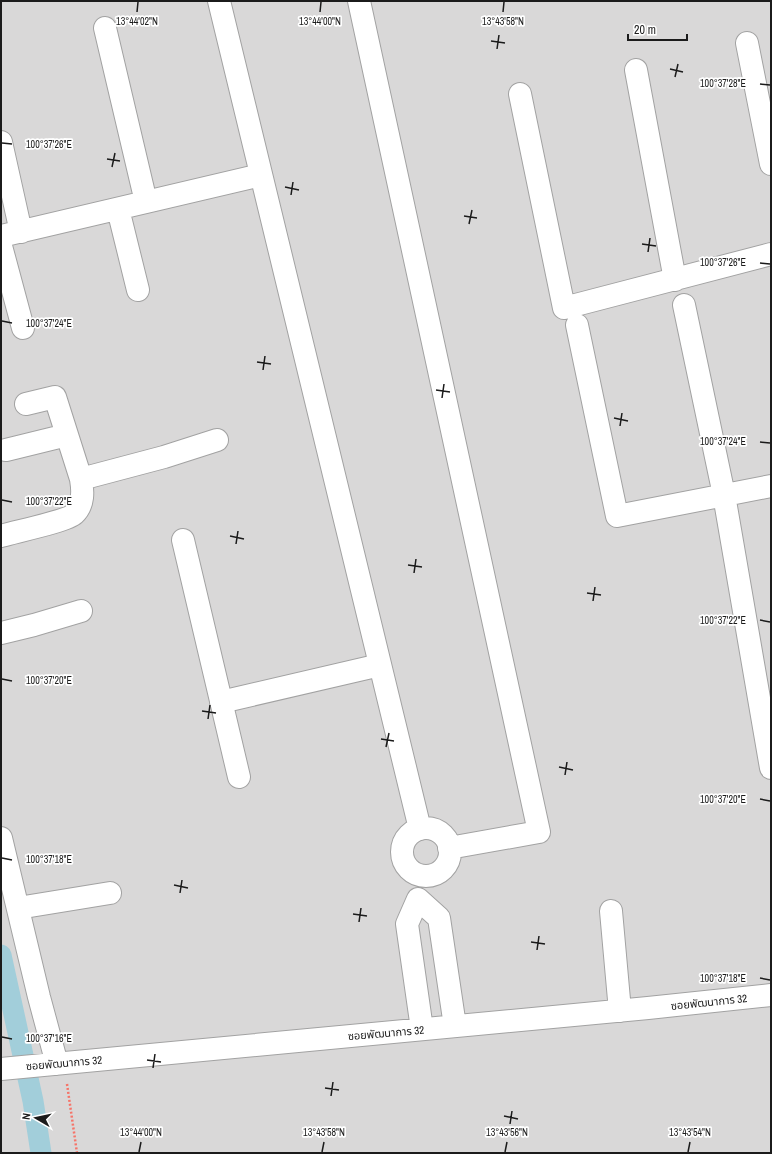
<svg xmlns="http://www.w3.org/2000/svg" width="772" height="1154" viewBox="0 0 772 1154" font-family="'Archivo Narrow','Noto Sans Thai',sans-serif">
	<style>
		.residential { fill: #d9d8d8 }
		.lines { fill: none; stroke-linecap: round; stroke-linejoin: round }
		.canal { stroke: #a2ceda; stroke-width: 21 }
		.minor-casing { stroke: #a2a2a2; stroke-width: 24 }
		.path { stroke: #f67469; stroke-width: 2.5; stroke-dasharray: 2 2; stroke-linecap: butt }
		.minor { stroke: #fff; stroke-width: 22 }
		.ticks { fill: none; stroke: #1b1b1b; stroke-width: 1.5 }
		.labels { text-anchor: middle; dominant-baseline: central; stroke-width: 3.5; stroke-linejoin: round; paint-order: stroke }
		.street-label { font-size: 11px; fill: #1b1b1b; stroke: #fff }
		.ticks-label { font-size: 10px; text-anchor: middle; fill: #1b1b1b; stroke: #fff; stroke-width: 3.5; stroke-linejoin: round; paint-order: stroke }
	</style>
	<rect width="100%" height="100%" fill="#ede8e1"/>
	<!-- residential -->
	<path class="residential" d="M1,1H771V1153H1Z"/>
	<g class="lines">
		<!-- canal -->
		<path class="canal" d="M1,955L33,1101L41,1153"/>
		<defs>
			<path id="minor" d="M219,1L420,829
				M359,1L539,832L449,848
				M105,28L146,202
				M747,43L771,164
				M636,70L675,280
				M520,94L564,308L771,254
				M1,142L21,232
				M118,209L138,290
				M1,236L261,175
				M1,246L23,328
				M684,305L724,495L771,768
				M577,325L617,516L771,486
				M26,404L55,397L81,479
				M6,450L67,435
				M1,536C14,532 67,521 74,514C84,505 83,491 81,479L164,457L217,440
				M183,540L239,777
				M1,633L34,625L81,611
				M221,702L380,665
				M402 852a24 24 0 1 1 48 0a24 24 0 1 1-48 0Z
				M1,838L39,997L57,1064
				M18,908L110,893
				M611,911L620,1011
				M422,1029L407,924L418,899L439,918L455,1026
				M1,1069L648,1008L771,995"/>
		</defs>
		<!-- minor casing -->
		<use href="#minor" class="minor-casing"/>
		<!-- path -->
		<path class="path" d="M67,1084L77,1153"/>
		<!-- minor -->
		<use href="#minor" class="minor"/>
	</g>
	<!-- ticks -->
	<path class="ticks" d="M137,12L138,2M320,12L321,2M503,12L504,2M491,41L505,43M497,49L499,35M670,69L683,72M675,77L678,64M760,84L770,85M2,143L12,144M107,159L120,161M112,167L115,153M285,187L299,190M291,195L293,182M464,216L477,218M469,224L472,210M642,244L656,246M648,252L650,238M760,263L770,264M2,321L12,323M257,362L271,364M263,370L265,356M436,390L450,392M442,398L444,384M614,418L628,421M620,426L622,413M760,442L770,443M2,500L12,502M230,536L244,539M236,544L238,531M408,565L422,567M414,573L416,559M587,593L601,595M593,601L595,587M760,620L770,622M2,679L12,681M202,711L216,713M208,719L210,705M381,739L394,741M386,747L389,733M559,767L573,770M565,775L567,762M760,799L770,801M2,858L12,860M174,885L188,888M180,893L182,880M353,914L367,916M359,922L361,908M531,942L545,944M537,950L539,936M760,978L770,980M2,1037L12,1039M147,1060L161,1062M153,1068L155,1054M325,1088L339,1090M331,1096L333,1082M504,1116L518,1119M510,1124L512,1111M139,1152L141,1142M322,1152L324,1142M505,1152L507,1142M688,1152L690,1142"/>
	<g class="labels">
		<!-- street labels -->
		<g class="street-label">
			<text transform="translate(709 1002) rotate(-6)">ซอยพัฒนาการ 32</text>
			<text transform="translate(386 1033) rotate(-5)">ซอยพัฒนาการ 32</text>
			<text transform="translate(64 1063) rotate(-5)">ซอยพัฒนาการ 32</text>
		</g>
	</g>
	<g class="ticks-label">
		<text x="320" y="25">13°44'00"N</text>
		<text x="503" y="25">13°43'58"N</text>
		<text x="137" y="25">13°44'02"N</text>
		<text x="723" y="87">100°37'28"E</text>
		<text x="49" y="148">100°37'26"E</text>
		<text x="723" y="266">100°37'26"E</text>
		<text x="49" y="327">100°37'24"E</text>
		<text x="723" y="445">100°37'24"E</text>
		<text x="49" y="505">100°37'22"E</text>
		<text x="723" y="624">100°37'22"E</text>
		<text x="49" y="684">100°37'20"E</text>
		<text x="723" y="803">100°37'20"E</text>
		<text x="49" y="863">100°37'18"E</text>
		<text x="723" y="982">100°37'18"E</text>
		<text x="49" y="1042">100°37'16"E</text>
		<text x="141" y="1136">13°44'00"N</text>
		<text x="324" y="1136">13°43'58"N</text>
		<text x="507" y="1136">13°43'56"N</text>
		<text x="690" y="1136">13°43'54"N</text>
	</g>
	<!-- border -->
	<rect width="772" height="1154" fill="none" stroke="#1b1b1b" stroke-width="4"/>
	<!-- north arrow -->
	<g transform="translate(36 1118) rotate(279)" stroke="#ffffff" stroke-width="3" paint-order="stroke">
	<path d="M0-3L7 15L0 10L-7 15Z" fill="#1b1b1b"/>
	<text y="-6" font-size="11" font-weight="bold" text-anchor="middle" fill="#1b1b1b">N</text>
	</g>
	<!-- scale -->
	<path d="M628 34v6h59v-6" fill="none" stroke="#1b1b1b" stroke-width="2"/>
	<text x="634" y="34" font-size="12" fill="#1b1b1b" stroke="#ffffff" stroke-width="3" paint-order="stroke">20 m</text>
</svg>
